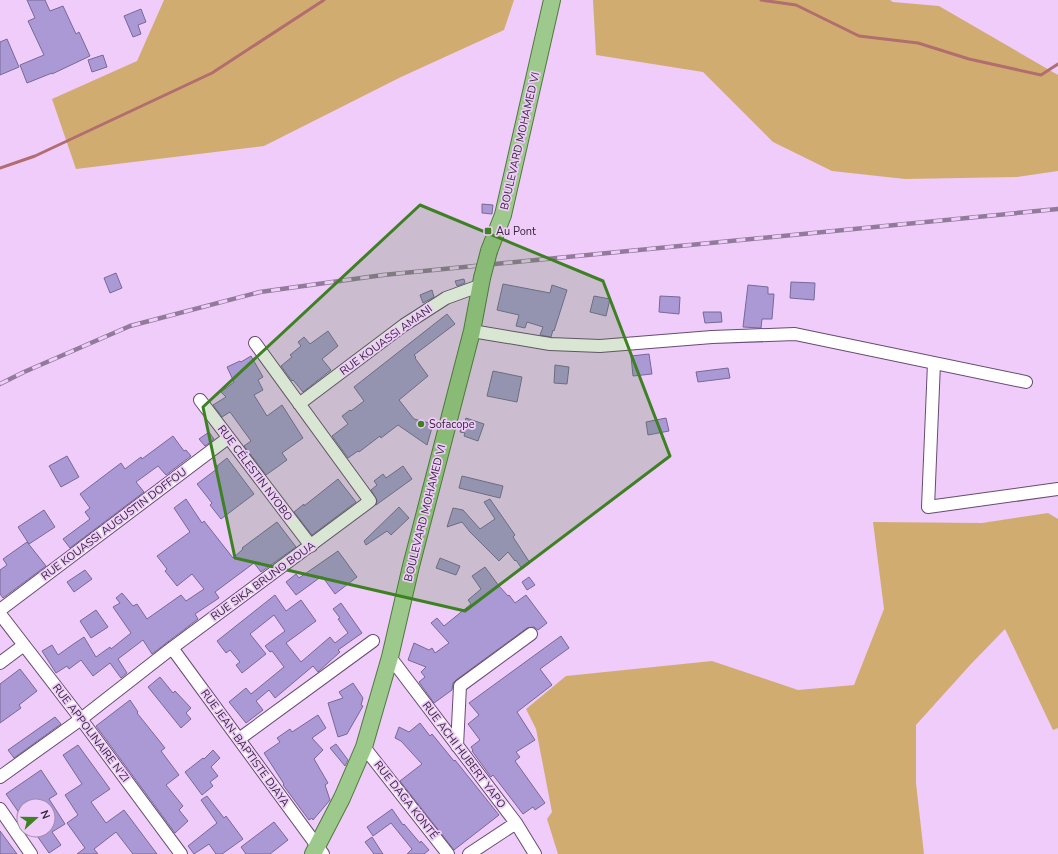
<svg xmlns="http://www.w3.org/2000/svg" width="1058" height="854" viewBox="0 0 1058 854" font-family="'Nunito Sans',sans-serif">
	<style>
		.green { fill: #d1ac71 }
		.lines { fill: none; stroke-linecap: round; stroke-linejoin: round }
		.stream { stroke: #b26d6f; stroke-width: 3 }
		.building { fill: #ab99d5; stroke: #776997 }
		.minor-casing { stroke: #694b73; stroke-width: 14 }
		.major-casing { stroke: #4e7a3d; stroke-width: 18 }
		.minor { stroke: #fff; stroke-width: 12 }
		.major { stroke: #9dca8c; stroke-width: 16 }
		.rail-casing { stroke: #927a9a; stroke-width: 4.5 }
		.rail { stroke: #efccfa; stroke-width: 3; stroke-dasharray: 9; stroke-linecap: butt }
		.major-bridge-casing { stroke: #4e7a3d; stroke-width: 18; stroke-linecap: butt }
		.major-bridge { stroke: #9dca8c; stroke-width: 16 }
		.marked { fill: #3e8123; fill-opacity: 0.2; stroke: #3e8123; stroke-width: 3; stroke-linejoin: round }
		.poi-dot { fill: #3e8123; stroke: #efccfa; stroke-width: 1.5 }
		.labels { text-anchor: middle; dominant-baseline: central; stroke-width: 3.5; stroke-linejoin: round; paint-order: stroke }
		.street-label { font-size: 11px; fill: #36283a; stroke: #efccfa }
		.poi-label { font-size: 11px; fill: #36283a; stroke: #efccfa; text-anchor: start }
	</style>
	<rect width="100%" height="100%" fill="#efccfa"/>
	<!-- green -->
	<path class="green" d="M164,0H514L504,30L401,77L264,146L76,169L52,99L137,61Z
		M593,0H890L893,2L939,6L1058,75V171L1017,177L905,179L832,171L773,142L703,72L596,55Z
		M1048,513L1058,519V728L1053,730L1005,629L971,664L916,725V783L924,854H558L547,819L552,812L536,729L526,709L566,676L712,661L798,690L854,685L884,609L873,522L982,523Z"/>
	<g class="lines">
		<!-- stream -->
		<path class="stream" d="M761,0L796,5L859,36L918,43L969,59L1041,75L1058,64
			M0,168L35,156L212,73L324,0"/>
	</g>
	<!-- building -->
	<path class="building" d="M27,0H45L50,11L63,6L76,34L79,32L90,56L52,74V73L27,83L20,65L44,55L28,21L35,18Z
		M141,9L146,22L138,25L141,34L133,37L124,16Z
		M7,39L19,67L0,75V42Z
		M103,55L107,67L92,72L88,60Z
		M482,204L493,205L492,214L482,213Z
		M116,273L122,288L110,293L104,278Z
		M464,279L465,283L457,286L455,281Z
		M791,282L815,283L814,300L790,298Z
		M503,284L550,293L552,285L567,290L554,331L553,330L551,337L540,335L543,327L527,322L525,328L516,326L519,315L497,310Z
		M748,285L768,287V294H774L772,319H762L761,328L743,327Z
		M432,290L434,297L423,303L420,295Z
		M594,296L610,299L606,316L590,312Z
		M660,296L680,297L679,314L659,312Z
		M703,312H721L722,322L705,323Z
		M447,314L455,324L414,355L416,357L415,358L428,376L399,400L414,419L433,424L427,445L398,425L381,438L380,436L359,452L358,451L348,458L332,436L348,424L342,416L350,410L351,411L364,401L354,387Z
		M328,331L338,346L322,359L331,370L303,392L293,380L292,381L281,366L292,357L290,355L301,346L298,342L304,337L310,344Z
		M649,354L652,374L633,376L631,356Z
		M251,356L263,377L258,380L263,390L254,395L267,416L282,405L303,438L282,453L287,460L266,475L244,446L251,441L230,412L222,417L213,405L226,397L221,392L234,382L227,367L240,361L241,362Z
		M555,365L569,367L567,384L554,383Z
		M728,368L730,378L698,382L696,372Z
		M493,371L522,377L517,402L487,396Z
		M466,418L484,424L478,441L464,436L465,433L460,432L462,425H464Z
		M666,418L669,431L648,435L646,422Z
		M209,432L214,439L205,446L199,439Z
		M173,436L184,451L186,450L191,456L166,475L158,466L136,482L144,492L70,548L63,539L90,519L85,512L90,508L80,494L121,463L125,469L141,457L142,459Z
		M67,456L79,477L61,487L49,466Z
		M227,458L254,494L221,519L210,505L212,503L197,484L218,468L217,466Z
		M403,466L412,479L376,505L377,500L371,490L377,485L374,481L383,474L386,478Z
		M462,476L503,486L500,498L459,488Z
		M338,479L356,502L312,535L294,512L304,504V506Z
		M186,499L202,523L204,521L233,558L243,549L242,548L277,522L296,547L261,572L254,563L215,592L219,598L195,614L198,619L152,654L143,640L118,659L127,673L121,678L110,663L93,676L81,660L69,669L67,666L56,673L42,651L52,645L58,655L72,645L84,637L96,657L110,647L111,649L131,633L113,607L120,603L116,598L122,593L133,606L137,604L147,619L181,595L186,601L204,589L192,574L177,586L165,571L167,569L157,556L190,532L174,508Z
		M490,499L515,535L513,537L530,563L522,569L516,560L515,561L508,552L499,561L470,532L462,522L447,527L453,508L463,510L480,529L495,519L484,502Z
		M399,507L409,518L391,535L387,531L366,545L364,541Z
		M44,510L55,527L29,544L18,527Z
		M27,542L46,566L3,598L0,594V570L7,565L3,559Z
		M338,551L357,577L335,594L322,576L296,595L286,582L296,574L299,578Z
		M440,558L460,566L456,575L436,568Z
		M485,567L499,586L508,596L509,595L515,603L526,595L547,623L538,630L534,627L527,628L456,680L453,683L452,690L434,703L419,682L425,677L421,672L426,667L408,660L414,643L429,650L432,648L435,653L449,643L431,623L437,618L444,626L471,604L468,600L481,589L472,576Z
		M85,570L92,579L74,592L67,582Z
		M529,577L535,585L527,590L522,582Z
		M275,595L286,611L301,600L316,621L286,643L301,662L330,637L335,643L348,633L338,619L340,618L333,609L341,603L362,633L338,650L340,652L318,672L313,666L275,698L269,690L256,701L263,710L246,723L229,702L246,688L251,694L284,667L272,651L270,652L265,646L285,631L274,615L250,634L266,654L242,673L236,665L240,662L230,650L226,653L217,641Z
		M96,610L108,627L91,638L80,621Z
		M561,636L569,648L540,669L552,685L517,712L535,740L516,752L520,757L515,761L545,803L535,810L533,807L523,814L493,775L491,777L472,751L473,750L471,747L480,740L468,724L479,715L469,703Z
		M20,669L37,691L19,705L21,708L0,723V684Z
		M160,677L173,693L175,691L191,708L186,713L191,719L181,728L148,687Z
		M353,683L363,698L361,705L363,706L347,734L338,737L328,703L343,698L339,692Z
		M130,700L138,712L137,713L165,748L161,751L179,775L166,785L183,806L179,810L188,821L175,833L96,726Z
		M318,715L326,728L312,738L323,750L314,759L328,783L325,785L330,800L313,820L312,818L309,820L283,785L284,784L264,753L280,742L277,738L290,729L292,732Z
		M55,717L61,724L14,758L8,750Z
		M420,723L430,736L432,734L454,761L455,760L499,815L454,850L400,781L422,764L401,741L395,738L399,727L409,732Z
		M336,744L348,760L345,766L330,748Z
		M78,745L110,789L91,802L106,823L124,810L157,854H133L116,832L94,849L98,854H77L85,848L67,823L78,815L65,795L82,784L63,755Z
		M213,750L220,758L211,767L218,776L210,782L213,786L202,795L185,772L203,758L204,759Z
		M41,770L57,794L49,799L65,824L52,832L61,845L49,853L33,830H48V806H24V820L6,794Z
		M207,796L224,818L226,816L243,839L222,854H216L209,844L194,854L188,846L217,823L201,800Z
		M392,809L403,825L404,824L420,843L421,841L429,850L424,854H407L412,849L391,823L373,836L367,827Z
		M274,822L288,840L270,854H246L241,847Z
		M0,831L17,854H0Z
		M372,837L383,854H374L365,842Z"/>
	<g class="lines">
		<defs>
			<path id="minor" d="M472,331L550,344L600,346L712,337L795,334L1026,382
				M934,363L928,507L1058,489
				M200,400L311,546
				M299,404L404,325L446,298L479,286
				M0,610L228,438
				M0,614L81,719L181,854
				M172,648L323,854
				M390,657L516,823L535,854
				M0,663L24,645
				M239,739L373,641
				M457,746L460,686L531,634
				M364,747L448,854
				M0,777L81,719L172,648L370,501L255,343
				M0,809L31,854
				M469,854L516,823"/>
			<path id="major" d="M489,251L503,215L552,0
				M313,854L342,798L364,747L390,657L411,566L472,331L482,278"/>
		</defs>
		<!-- minor casing -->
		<use href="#minor" class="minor-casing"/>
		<!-- major casing -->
		<use href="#major" class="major-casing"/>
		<!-- minor -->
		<use href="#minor" class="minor"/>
		<!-- major -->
		<use href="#major" class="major"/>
		<defs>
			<path id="rail" d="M0,384L24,372L130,326L260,292L383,275L1058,209"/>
		</defs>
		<!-- rail casing -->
		<use href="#rail" class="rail-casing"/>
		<!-- rail -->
		<use href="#rail" class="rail"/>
		<defs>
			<path id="major-bridge" d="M482,278L489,251"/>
		</defs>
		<!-- major-bridge casing -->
		<use href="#major-bridge" class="major-bridge-casing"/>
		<!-- major-bridge -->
		<use href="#major-bridge" class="major-bridge"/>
	</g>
	<!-- marked area -->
	<path class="marked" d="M420,205L603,281L670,456L465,611L235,558L203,407Z"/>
	<!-- markers -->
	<g class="poi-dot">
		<rect x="484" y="227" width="8" height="8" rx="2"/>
		<circle cx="421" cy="424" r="4"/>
	</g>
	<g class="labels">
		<!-- street labels -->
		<g class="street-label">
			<text transform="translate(520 141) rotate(-77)">BOULEVARD MOHAMED VI</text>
			<text transform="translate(386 340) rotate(-36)">RUE KOUASSI AMANI</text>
			<text transform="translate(255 473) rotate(53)">RUE CÉLESTIN NYOBO</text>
			<text transform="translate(425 513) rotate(-76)">BOULEVARD MOHAMED VI</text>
			<text transform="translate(114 524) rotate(-37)">RUE KOUASSI AUGUSTIN DOFFOU</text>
			<text transform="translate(263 581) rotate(-36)">RUE SIKA BRUNO BOUA</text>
			<text transform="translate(91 733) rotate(53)">RUE APPOLINAIRE N'ZI</text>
			<text transform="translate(245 748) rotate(54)">RUE JEAN-BAPTISTE DJAYA</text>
			<text transform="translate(464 755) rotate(53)">RUE ACHI HUBERT YAPO</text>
			<text transform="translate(406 800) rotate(52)">RUE DAGA KONTÉ</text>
		</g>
		<!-- poi labels -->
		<g class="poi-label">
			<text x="496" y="231">Au Pont</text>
			<text x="429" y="424">Sofacope</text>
		</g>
	</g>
	<!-- north arrow -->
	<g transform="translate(36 818) rotate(69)"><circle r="19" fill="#efccfa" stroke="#a58aad"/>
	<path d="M0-3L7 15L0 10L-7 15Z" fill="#3e8123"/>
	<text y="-6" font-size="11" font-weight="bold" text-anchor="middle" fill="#36283a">N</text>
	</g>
</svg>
